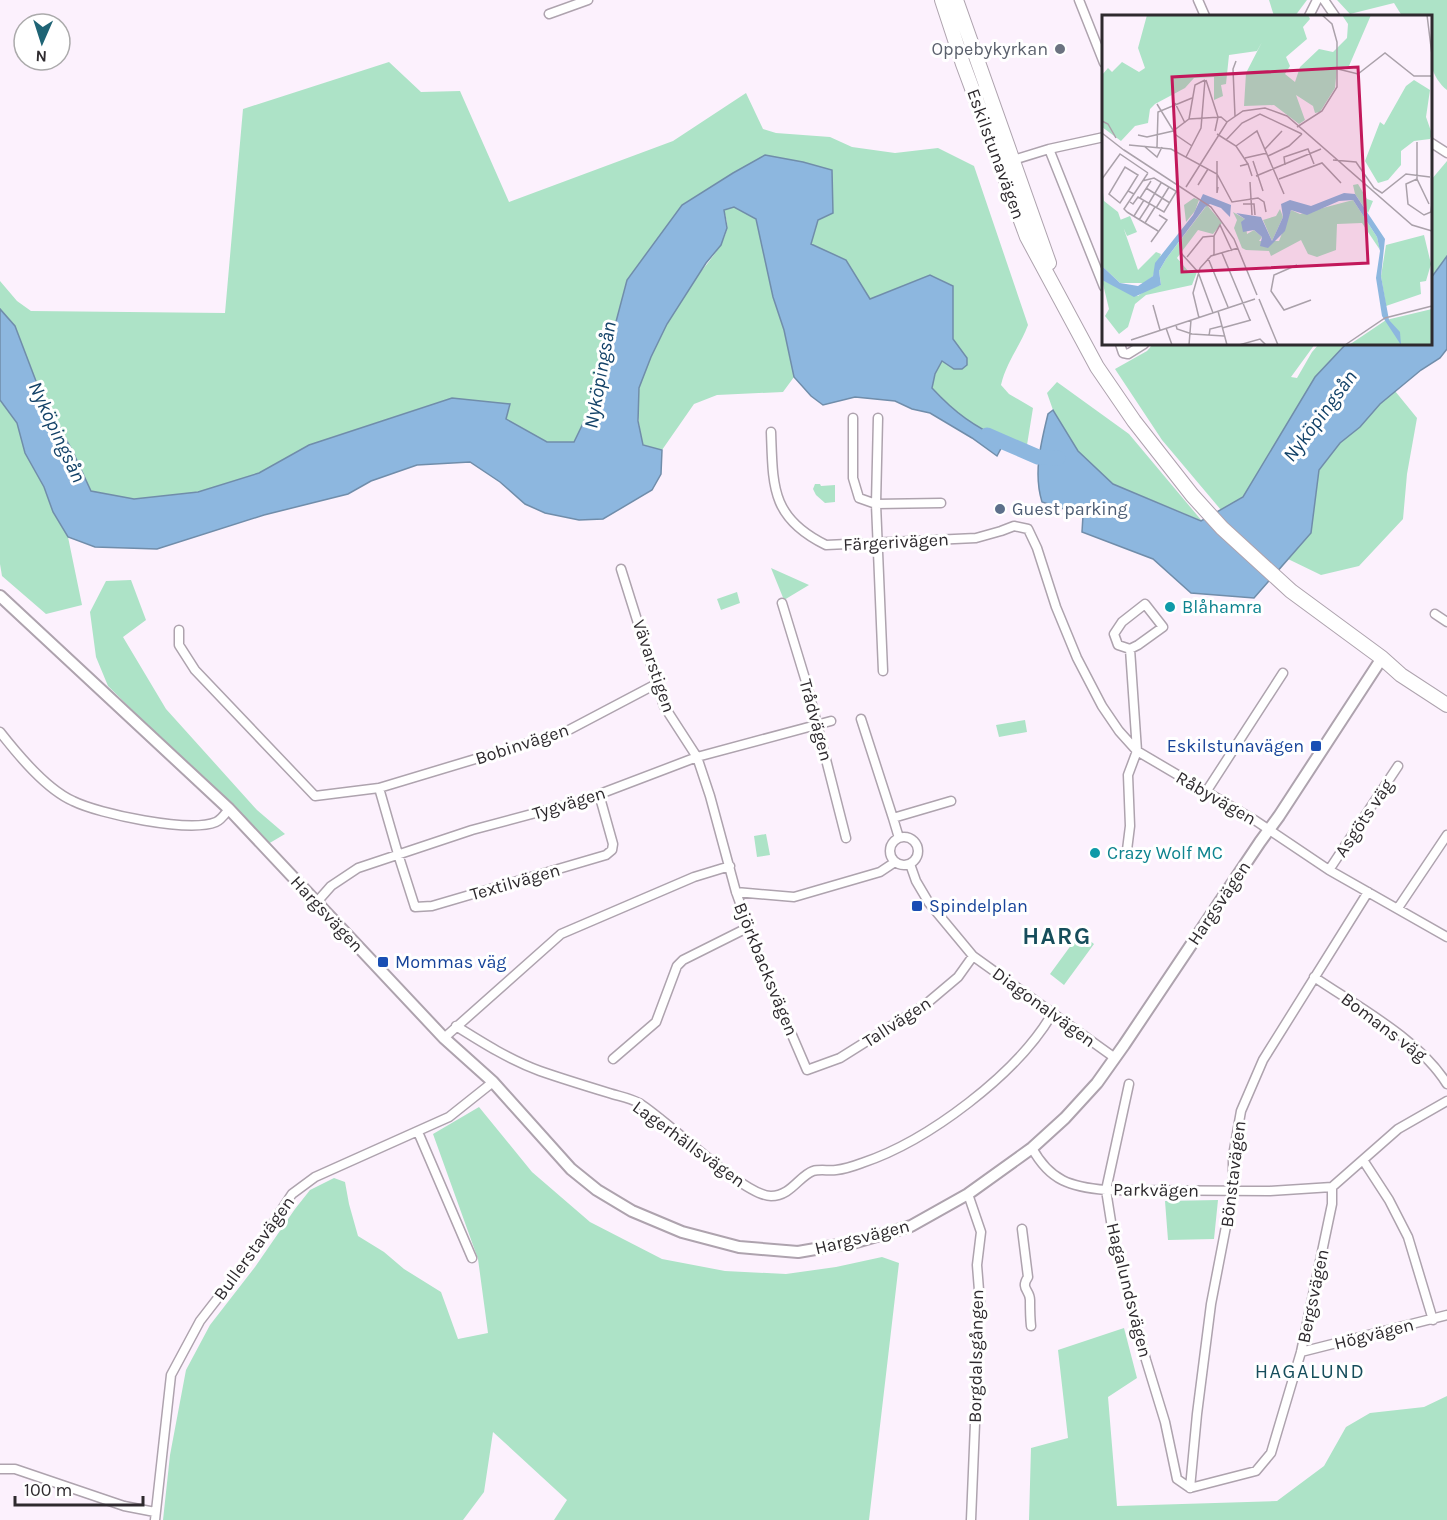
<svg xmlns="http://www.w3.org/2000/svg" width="1447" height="1520" viewBox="0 0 1447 1520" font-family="Karla,sans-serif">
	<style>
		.green { fill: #ade3c7 }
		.water { fill: #8db7df; stroke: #708daa; stroke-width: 1.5 }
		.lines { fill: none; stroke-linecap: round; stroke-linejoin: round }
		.river { stroke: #8db7df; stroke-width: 15 }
		.minor-casing { stroke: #aea3ae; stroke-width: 11 }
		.tertiary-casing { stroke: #aea3ae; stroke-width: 14 }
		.primary-casing { stroke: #aea3ae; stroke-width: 16 }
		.minor { stroke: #fff; stroke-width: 8 }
		.tertiary { stroke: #fff; stroke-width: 10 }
		.primary { stroke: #fff; stroke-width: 14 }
		.worship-dot { fill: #6b7280; stroke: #fff; stroke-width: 2 }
		.service-dot { fill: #5c6f8a; stroke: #fff; stroke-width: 2 }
		.culture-dot { fill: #0f9aa8; stroke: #fff; stroke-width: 2 }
		.transit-dot { fill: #1a4fb4; stroke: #fff; stroke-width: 2 }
		.labels { text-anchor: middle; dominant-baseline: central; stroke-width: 6; stroke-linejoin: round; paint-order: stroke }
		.worship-label { font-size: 18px; fill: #5b616d; stroke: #fff; text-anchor: end }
		.street-label { font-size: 18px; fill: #2e2a2e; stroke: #fff }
		.service-label { font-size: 18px; fill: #4e5e75; stroke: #fff; text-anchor: start }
		.culture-label { font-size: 18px; fill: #0d838f; stroke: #fff; text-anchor: start }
		.transit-label { font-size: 18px; fill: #164399; stroke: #fff; text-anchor: start }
		.water-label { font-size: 20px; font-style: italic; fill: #134268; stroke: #fff }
		.neighbourhood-label { font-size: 20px; letter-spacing: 1.5px; fill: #164d5b; stroke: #fff }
		.district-label { font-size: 24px; font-weight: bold; letter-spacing: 1.5px; fill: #164d5b; stroke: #fff }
		.inset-road { fill: none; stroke: #aaa1aa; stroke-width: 1.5 }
		.view { fill: #c2185b; fill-opacity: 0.15; stroke: #c2185b; stroke-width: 3 }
		.inset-edge { fill: none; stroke: #2e2a2e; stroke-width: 3 }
	</style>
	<rect width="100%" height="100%" fill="#fcf1fd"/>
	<!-- green -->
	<path class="green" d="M1269,0H1307L1295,16H1274Z
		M1337,0H1447V90C1424,71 1430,43 1430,16H1402L1394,3L1350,14Z
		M389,62L421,92L460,91L509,202L673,141L746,93L763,129L776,133L830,137L852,147L895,153L938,148L974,166L1028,325C1020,346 1006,363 1001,385L1009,394L1033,408L1027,445C986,437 960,418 932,388L935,374L942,361L954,369L967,358L953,340V286L930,275L870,299L846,260L811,244L818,220L766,155L733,173L682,205L627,280L608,352L588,413L574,442H547L506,419L510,405L452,398L309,445L259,473L198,492L134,499L91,491L73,452L39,389L15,326L0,309V281L17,301L31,311L225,313L243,109Z
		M1447,161V256L1431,278V180Z
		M734,207L756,219L773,297L784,330L794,377L783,392L717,395L694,404L662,450L643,445C639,426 636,409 639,390C643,361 676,307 693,282C703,268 725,245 727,228C728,223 725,215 724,210Z
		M1153,344H1315L1291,377L1297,378L1312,352L1319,344H1346L1315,377L1243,497L1221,510L1162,440L1115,369L1147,351Z
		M1057,382L1129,434L1202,521L1113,484L1078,451L1053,410L1047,393Z
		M1395,391L1417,418L1407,474L1403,519L1359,566L1321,575L1288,559L1311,533L1319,470L1340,443L1360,427L1380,404Z
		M0,400L17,423L25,453L44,487L53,512L68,537L82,605L46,614L2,576L0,564Z
		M815,484H820L821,486L835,485V502L825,503L816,495L813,489Z
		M771,568L809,585L784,600Z
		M131,580L146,620L123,637L166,709L257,810L285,834L268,844L108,686L96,657L90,612L106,581Z
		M737,592L740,603L721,610L717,599Z
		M1025,720L1027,732L999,737L996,725Z
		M766,834L770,855L757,857L754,836Z
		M1080,933L1094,944L1064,985L1050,974Z
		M479,1107L532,1172L590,1222L662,1259L725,1271L786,1274L836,1267L882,1257L899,1263L869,1520H554L567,1500L493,1432L484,1492L463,1520H163L170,1455L186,1370L210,1325L255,1267L295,1209L310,1190L334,1178L345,1182L349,1204L358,1236L384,1252L404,1269L441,1292L458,1339L488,1333L478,1259L433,1134Z
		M1218,1200L1214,1239L1168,1240L1165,1201Z
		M1124,1328L1137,1378L1108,1397L1117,1506L1277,1501L1324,1466L1346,1427L1370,1413L1424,1407L1447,1396V1520H1029L1031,1448L1068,1438L1058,1350Z"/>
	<!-- water -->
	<path class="water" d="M765,155L803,162L832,170L833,213L818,220L811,244L846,260L870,299L930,275L953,286V339L967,358V365L962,369H954L942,361L935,374L932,388C956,414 974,426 1005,441L997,456L972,438L930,413L912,409L895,401L855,397L823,405L811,396L794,377L784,330L773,297L756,219L734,207L724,210L727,228L721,245L706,263L667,324L651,357L639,388L638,421L643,445L662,450L661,474L652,490L603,519L579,520L545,513L525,504L500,482L470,462L417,465L371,481L348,494L264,515L157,549L95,547L68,537L53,512L44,487L25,453L17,423L0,400V309L15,326L39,389L73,452L91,491L134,499L198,492L259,473L309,445L452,398L510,404L506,419L547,442H574L588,413L608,352L627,280L682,205L733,173Z
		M1447,256V349L1440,358L1421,370L1380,404L1360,427L1340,443L1319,470L1311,533L1254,598L1191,593L1153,559L1082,532L1083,515L1042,502C1033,473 1041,443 1048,414L1053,410L1078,451L1113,484L1201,521L1243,497L1315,377L1346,344H1430L1431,278Z"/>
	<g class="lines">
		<!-- river -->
		<path class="river" d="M987,435L1038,457L1058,458"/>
		<defs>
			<path id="minor" d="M1079,0L1104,63
				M1198,0L1205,16
				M1324,0L1335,16
				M549,14L588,0
				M1309,16L1317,0
				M1430,142L1447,153
				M1049,149L1104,287
				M1010,161L1049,149L1104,137
				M1120,344L1123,353L1128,354L1144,344
				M853,418V478L859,498L876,504L941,503
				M878,418L876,504L883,671
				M771,432C773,487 771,518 826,545L976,538L1001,531L1014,526L1028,529L1037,548L1056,607L1077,658L1102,706L1119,731L1137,751L1256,821L1329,870L1447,937
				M621,569L664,706L697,757L710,796L736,892L764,970L807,1070L840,1058L926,1004L958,977L973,956
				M782,603L807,685L846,838
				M1435,614L1447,622
				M179,630V645L195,670L315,796L379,788L565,732L658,683
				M861,719L893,818L951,801
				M0,732C18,755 46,789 73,801C99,814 189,833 216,822C221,820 225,814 229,809
				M379,788L398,854L415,907L432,906L606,855L612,850L613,844L599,794
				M1206,792L1283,673
				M893,818L899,838
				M890 851a14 14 0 1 1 28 0a14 14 0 1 1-28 0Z
				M1127,850L1130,826L1128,775L1137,751L1130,649L1138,645L1163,627L1145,604L1122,622L1114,634L1118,645L1130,649
				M910,864L916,881L929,903L973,956L1115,1058
				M1329,870L1398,766
				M736,892L794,897L880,872L895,862
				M316,903L331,886L358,868L472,830L584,800L697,757L831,721
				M1398,908L1447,835
				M1314,977C1358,1007 1419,1039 1447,1084
				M456,1026C483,1043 510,1060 540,1071C563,1079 586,1086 609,1093C618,1096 630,1098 639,1103C668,1121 744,1196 771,1196C791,1196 799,1176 813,1171C820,1169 829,1171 836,1170C845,1169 854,1166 862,1163C928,1141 1017,1074 1052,1014
				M444,1038L561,934L694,877L730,866
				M613,1059L656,1022L677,966L683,960L749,927
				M1129,1084L1106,1190L1115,1247L1146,1360L1165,1422L1177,1479L1190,1488
				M418,1132L472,1258
				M1032,1148C1050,1181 1071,1187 1106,1190L1270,1191L1332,1187L1398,1129L1447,1101
				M1363,1160L1389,1200L1408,1237L1433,1320
				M968,1194L981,1232L977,1265L980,1303L971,1520
				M1022,1229L1028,1277C1020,1289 1030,1290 1030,1300C1030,1309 1030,1317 1031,1326
				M1301,1352L1447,1315
				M0,1469H15L124,1506L155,1512
				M1190,1488L1197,1414L1211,1304L1233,1190V1156L1241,1111L1263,1060L1368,892
				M1190,1488L1256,1471L1271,1453L1301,1352L1332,1204V1187
				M155,1520L171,1375L200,1321L255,1250L292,1194L315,1177L449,1117L493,1082"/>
			<path id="tertiary" d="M0,596L229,809L444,1038L493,1082L571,1169L597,1190L632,1211L682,1232L739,1247L798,1252L856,1242L911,1226L968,1194L1032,1148L1065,1118L1097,1083L1124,1045L1260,842L1279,816L1382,658"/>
			<path id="primary" d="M942,0L963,64L1027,237L1097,367L1134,421L1192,495L1222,528L1291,591L1382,658L1401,675L1447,705
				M956,0L1049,263"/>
		</defs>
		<!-- minor casing -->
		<use href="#minor" class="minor-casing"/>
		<!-- tertiary casing -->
		<use href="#tertiary" class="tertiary-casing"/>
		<!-- primary casing -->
		<use href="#primary" class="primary-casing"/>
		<!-- minor -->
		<use href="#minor" class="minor"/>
		<!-- tertiary -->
		<use href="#tertiary" class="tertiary"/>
		<!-- primary -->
		<use href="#primary" class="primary"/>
	</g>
	<!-- markers -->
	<circle class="worship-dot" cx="1060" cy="49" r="6"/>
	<circle class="service-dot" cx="1000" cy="509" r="6"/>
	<g class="culture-dot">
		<circle cx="1170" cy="607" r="6"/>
		<circle cx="1095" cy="853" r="6"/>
	</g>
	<g class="transit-dot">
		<rect x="1310" y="740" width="12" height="12" rx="3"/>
		<rect x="911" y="900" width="12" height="12" rx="3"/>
		<rect x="377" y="956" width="12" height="12" rx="3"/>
	</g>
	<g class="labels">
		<!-- worship labels -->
		<g class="worship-label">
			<text x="1048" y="49">Oppebykyrkan</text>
		</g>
		<!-- street labels -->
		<g class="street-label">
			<text transform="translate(996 154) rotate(70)">Eskilstunavägen</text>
			<text transform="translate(896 542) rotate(-3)">Färgerivägen</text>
			<text transform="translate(654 666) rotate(71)">Vävarstigen</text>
			<text transform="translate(816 720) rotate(75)">Trådvägen</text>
			<text transform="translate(522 744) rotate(-18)">Bobinvägen</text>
			<text transform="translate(1216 798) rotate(30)">Råbyvägen</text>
			<text transform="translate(569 803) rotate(-17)">Tygvägen</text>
			<text transform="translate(1364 818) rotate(-56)">Asgöts väg</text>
			<text transform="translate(515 882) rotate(-16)">Textilvägen</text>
			<text transform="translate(1219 903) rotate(-56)">Hargsvägen</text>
			<text transform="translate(327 914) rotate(47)">Hargsvägen</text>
			<text transform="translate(766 969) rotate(68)">Björkbacksvägen</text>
			<text transform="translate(1044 1007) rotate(36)">Diagonalvägen</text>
			<text transform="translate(897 1022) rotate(-33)">Tallvägen</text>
			<text transform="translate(1384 1027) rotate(37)">Bomans väg</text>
			<text transform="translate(689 1144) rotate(36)">Lagerhällsvägen</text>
			<text transform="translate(1233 1174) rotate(-83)">Bönstavägen</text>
			<text transform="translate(1156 1190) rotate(1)">Parkvägen</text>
			<text transform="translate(862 1237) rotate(-14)">Hargsvägen</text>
			<text transform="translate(254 1248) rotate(-54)">Bullerstavägen</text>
			<text transform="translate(1129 1290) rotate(76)">Hagalundsvägen</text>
			<text transform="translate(1313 1296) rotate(-78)">Bergsvägen</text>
			<text transform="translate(1374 1334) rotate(-14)">Högvägen</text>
			<text transform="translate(976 1356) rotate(-89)">Borgdalsgången</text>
		</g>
		<!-- service labels -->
		<g class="service-label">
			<text x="1012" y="509">Guest parking</text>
		</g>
		<!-- culture labels -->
		<g class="culture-label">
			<text x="1182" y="607">Blåhamra</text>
			<text x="1107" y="853">Crazy Wolf MC</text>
		</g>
		<!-- transit labels -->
		<g class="transit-label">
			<text x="1304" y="746" text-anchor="end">Eskilstunavägen</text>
			<text x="929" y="906">Spindelplan</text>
			<text x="395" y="962">Mommas väg</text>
		</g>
		<!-- water labels -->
		<g class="water-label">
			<text transform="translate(600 375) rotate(-80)">Nyköpingsån</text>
			<text transform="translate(1320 416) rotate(-53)">Nyköpingsån</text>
			<text transform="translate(57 432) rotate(65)">Nyköpingsån</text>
		</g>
		<!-- neighbourhood labels -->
		<g class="neighbourhood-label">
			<text x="1310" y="1371">HAGALUND</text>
		</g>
		<!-- district labels -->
		<g class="district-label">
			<text x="1057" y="936">HARG</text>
		</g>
	</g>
	<!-- overview -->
	<g transform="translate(1102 15)">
		<rect width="330" height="330" fill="#fcf1fd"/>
		<path d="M45,0H206L208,4L201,12L205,24L184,42L188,51L183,59L193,67L198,52L217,34L231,37L245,23L246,9L240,0H269L247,51L235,53L233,73L218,97L213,98L211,91L194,80L203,105L197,109L172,90L142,91L144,58L160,27L155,36L127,40L124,69L119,70L121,81L112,85V62L92,63L83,73L53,89L48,94L46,108L33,111L19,126L0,112V60L6,53L10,57L20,47L37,57L43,53L36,33ZM312,65L328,75L324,102L330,119L328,124L312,126L299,136V150L286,165L276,168L263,146L278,107L282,110L304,71ZM0,169L2,186L16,197L36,255L54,237L59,239L51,261L42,268H18L0,251ZM256,169L265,184L271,186L266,198L253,179L251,170ZM92,183L97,185L93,196L84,207L82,190ZM251,185L275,222L278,235L260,208L235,209L234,235L215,242L206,239L199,225L169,241L167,236L144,235L140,233L132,213L135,205L131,197L143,204L145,219L152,215L160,222L157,226H177L189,195L198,199ZM105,190L120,208L111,219L96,215L75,243L87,257H95L90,270L44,280L33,289L26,312L17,319L3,301L7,294L0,265L36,281L45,274L59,270L57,256L64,244ZM178,194L181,202L170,226L161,205L174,201ZM28,201L35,217L25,221L18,205ZM322,220L329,249L324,266L318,267L319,279L284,291L279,261L284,230ZM330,294V330H247L284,305Z" fill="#ade3c7"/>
		<path d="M242,178L253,179L283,224L279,261L287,305L298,317L299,330L280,301L274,263L278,236L275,222L251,185L237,186L205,200L189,195L183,216L166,233L158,231L160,222L152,215L141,217L139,207L143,204L134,198L159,202L170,226L181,202L179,189L188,185L209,191ZM101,179L129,190L128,202L119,193L108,189L103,192L64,244L57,256L59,270L32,282L0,265V251L18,268L36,271L51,261L53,248L91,200Z" fill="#8db7df"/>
		<path class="inset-road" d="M325,0L330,40M236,54L256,59L283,38L312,61H330M104,65L116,102L113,116M73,88L83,108M55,89L74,120L90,131M133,101L131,54L134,46M87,104L93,70L103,65M0,106L6,109L14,123M195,112L220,96L235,72V27L230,9L220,0M0,118L23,136M115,119L134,131L146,149M36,120L45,122L71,116L87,104L119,102L125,107M124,125L140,108L158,99L200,119M315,127V164L327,189M27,130L69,134L115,159L130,187L156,183L162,187L164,197M42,131L55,142L60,132M134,131L155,116L182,179M55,132L56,97L90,83M163,134L180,116M22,135L109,192L132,224L155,280M166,141L187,131L200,119M84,142L99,113L103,65M143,143L165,138M231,145L254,147L272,173L280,178L304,159L328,162M115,146V178L116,172M151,146L161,176M183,150L182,142L206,134L212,149M138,151L146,149L150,161M154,161L219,134M0,164L18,139L46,158M177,164L220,148L239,168M315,164L304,169L306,189L322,200L329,197L330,188M40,166L52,163L77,178M148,167L150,200M96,170L106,154M84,172L125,107L141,96L163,93L185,101L310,210L330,216M44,173L68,188M26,176L18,188L7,179L23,152L36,160L26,176L32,179M38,183L49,166M28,187L31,189L36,182L62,197L74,177M47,188L59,168M141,189H152L153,200M54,193L67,172M25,197L22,194L46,158M25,197L56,216M32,201L42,185M37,205L48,188M43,208L53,192M49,227L65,205L57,200M79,238L96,257L111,298M120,238L148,305M112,240V221L118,210L130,236M85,242L101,222L112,221M106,243L126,292M195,250L172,260L169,276L182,295L209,285M157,284L176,330M51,290L58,315M116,296L125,330M97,303L91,278L98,253L109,241L136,233M74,310L75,314L90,319L122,321M64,313L70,330M120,313L149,305M107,321L108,314L120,311M29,325L153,284M87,330L89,305M137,330L158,324L164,330M243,330L283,303L330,291"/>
		<path class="view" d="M256,52L266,248L80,257L70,62Z"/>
		<rect width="330" height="330" class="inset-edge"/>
	</g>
	<!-- north arrow -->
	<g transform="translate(42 42) rotate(183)"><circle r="28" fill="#ffffff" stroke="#abaaab" stroke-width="1.5"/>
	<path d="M0-4.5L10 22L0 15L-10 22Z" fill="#1f6475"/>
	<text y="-9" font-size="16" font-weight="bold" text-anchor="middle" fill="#2e2a2e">N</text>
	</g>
	<!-- scale -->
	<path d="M15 1496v9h128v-9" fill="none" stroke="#2e2a2e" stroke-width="3"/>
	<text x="24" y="1496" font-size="18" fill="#2e2a2e" stroke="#ffffff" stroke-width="4.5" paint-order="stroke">100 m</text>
</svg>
